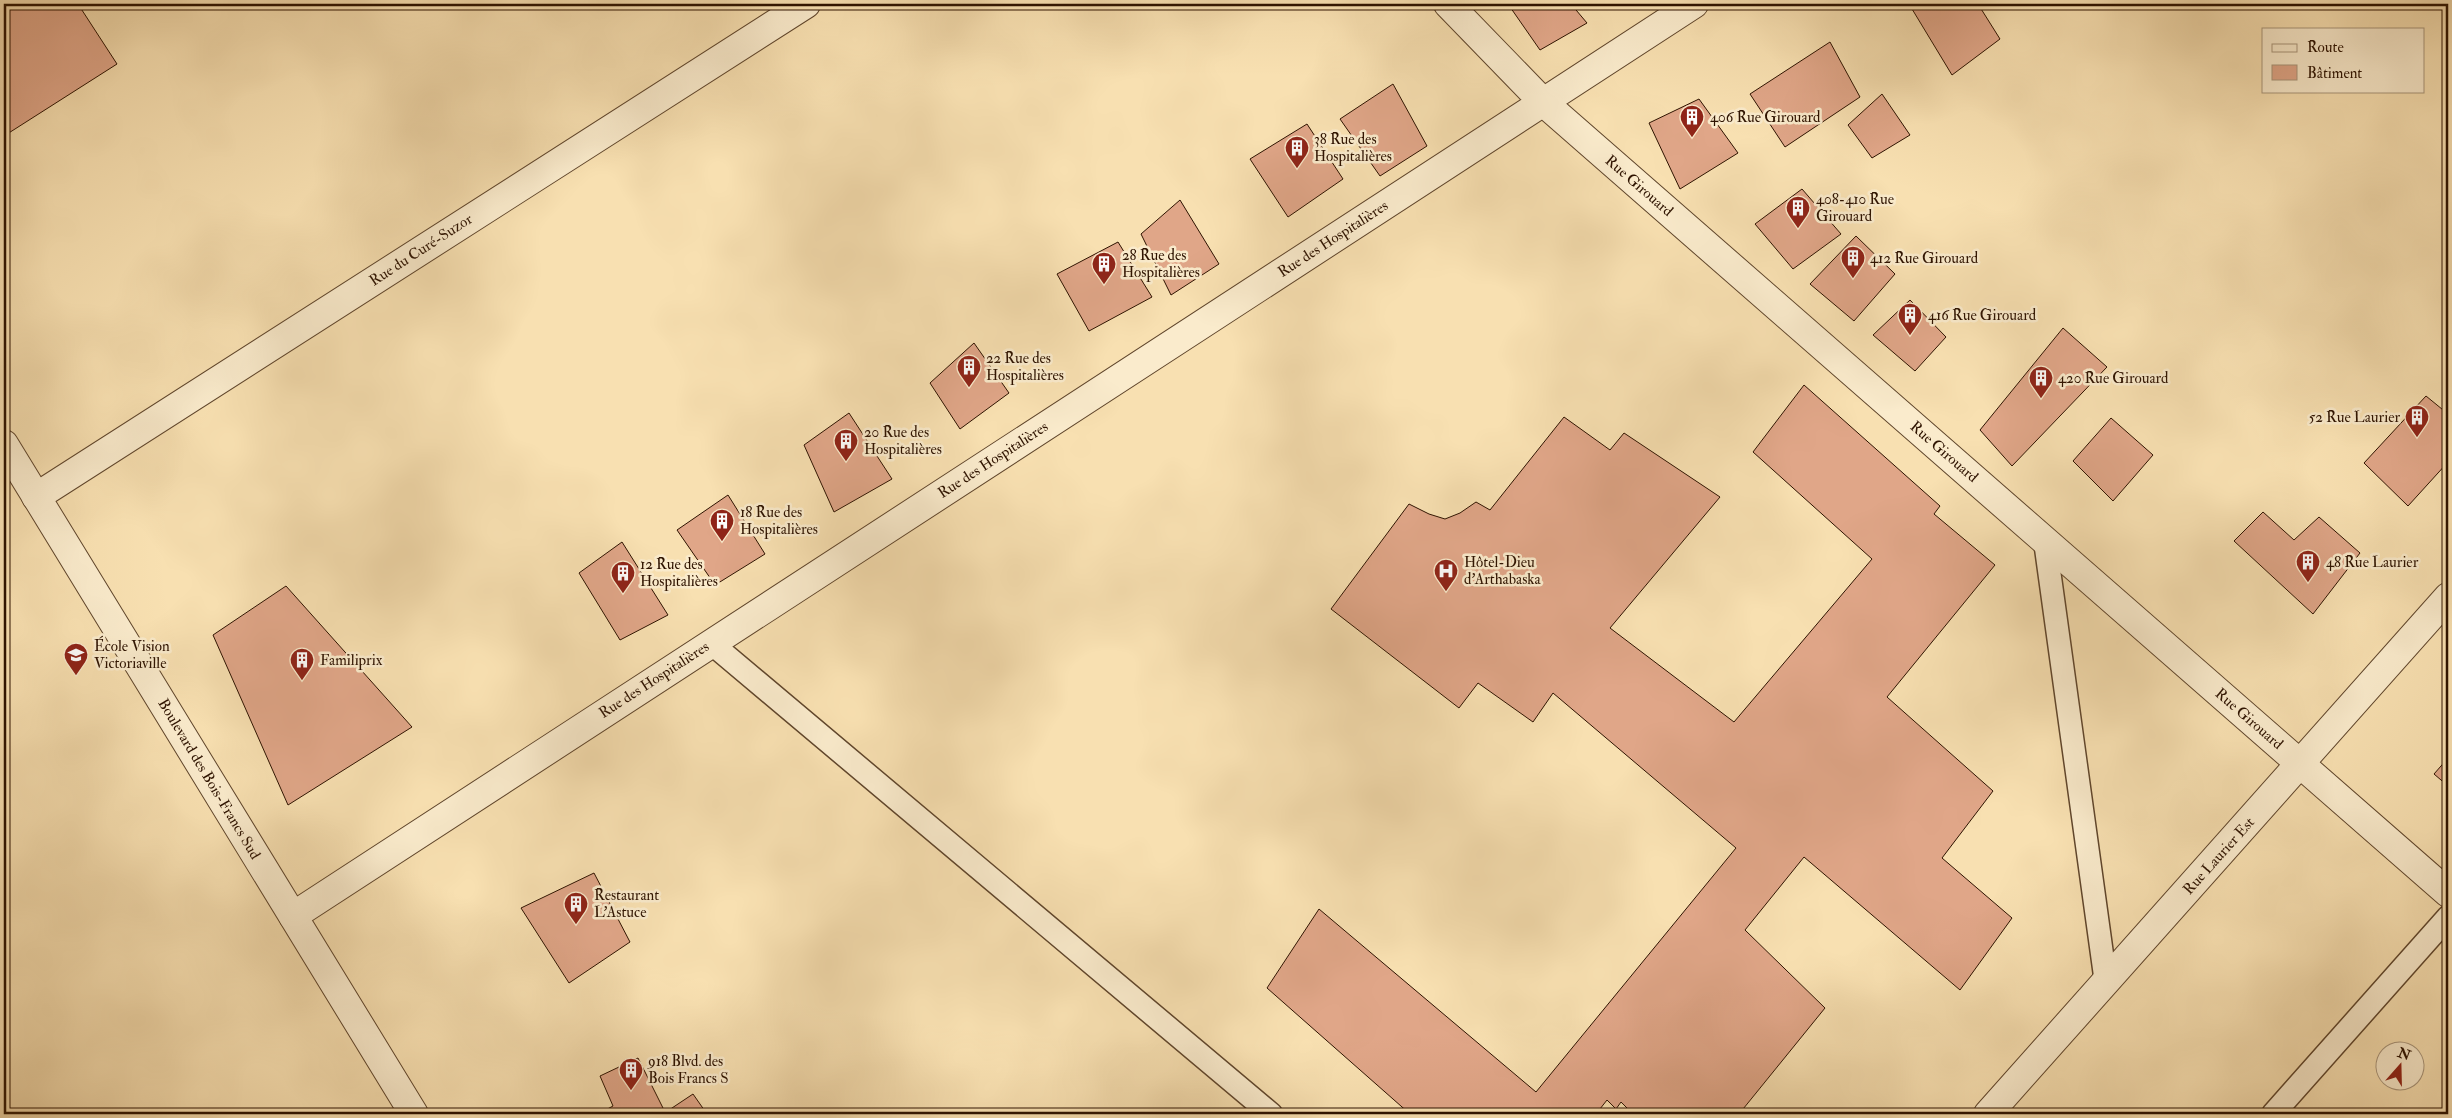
<svg xmlns="http://www.w3.org/2000/svg" width="2452" height="1118" viewBox="0 0 2452 1118" font-family="'IM FELL Double Pica',serif">
	<style>
		.building { fill: #e0a688; stroke: #2e1300 }
		.lines { fill: none; stroke-linecap: round; stroke-linejoin: round }
		.service-casing { stroke: #60462c; stroke-width: 25 }
		.minor-casing { stroke: #60462c; stroke-width: 30 }
		.tertiary-casing { stroke: #60462c; stroke-width: 30 }
		.service { stroke: #faebcc; stroke-width: 22 }
		.minor { stroke: #faebcc; stroke-width: 28 }
		.tertiary { stroke: #faebcc; stroke-width: 28 }
		.labels { text-anchor: middle; dominant-baseline: central; stroke-width: 5; stroke-linejoin: round; paint-order: stroke }
		.poi-label { font-size: 15px; fill: #2e1300; stroke: #faebcc; text-anchor: start }
		.street-label { font-size: 15px; fill: #2e1300; stroke: #faebcc }
	</style>
	<rect width="100%" height="100%" fill="#f8e0b1"/>
	<filter id="stains"><feTurbulence type="fractalNoise" baseFrequency=".004" numOctaves="4"/><feColorMatrix values="0 0 0 0 .2 0 0 0 0 .09 0 0 0 0 .02 0 0 0 .5 -.17"/></filter>
	<radialGradient id="worn" r=".72"><stop offset=".6" stop-color="#630" stop-opacity="0"/><stop offset="1" stop-color="#630" stop-opacity=".3"/></radialGradient>
	<!-- building -->
	<path class="building" d="M4,4H78L117,64L4,136Z
		M1508,4H1571L1587,23L1540,50Z
		M1909,4H1978L2000,39L1952,75Z
		M1830,42L1860,97L1785,147L1750,94Z
		M1393,84L1427,146L1380,176L1340,119Z
		M1882,94L1910,135L1872,158L1848,125Z
		M1699,99L1738,153L1680,189L1649,123Z
		M1307,124L1343,179L1288,217L1250,159Z
		M1802,189L1841,234L1793,269L1755,224Z
		M1180,200L1219,264L1171,295L1141,234Z
		M1856,236L1895,274L1854,321L1810,284Z
		M1118,242L1152,297L1089,331L1057,274Z
		M1910,300L1946,337L1915,371L1873,335Z
		M2063,328L2107,367L2012,466L1980,430Z
		M974,343L1009,393L960,429L930,383Z
		M1804,385L1940,506L1934,514L1995,565L1887,697L1993,791L1942,858L2012,918L1960,990L1804,857L1745,930L1825,1008L1739,1114H1633L1621,1102L1616,1109L1607,1100L1596,1114H1410L1267,988L1319,909L1536,1092L1736,848L1553,693L1533,722L1478,683L1459,708L1331,609L1409,504L1429,514L1445,519L1460,513L1476,502L1490,510L1564,417L1610,450L1624,433L1720,497L1610,628L1734,722L1872,559L1753,452Z
		M2426,396L2448,414V462L2408,506L2364,463Z
		M849,413L892,479L834,512L804,445Z
		M2111,418L2153,455L2113,501L2073,461Z
		M728,495L765,554L715,585L677,530Z
		M2263,512L2294,540L2319,517L2360,553L2313,614L2234,541Z
		M622,542L668,615L620,640L579,573Z
		M286,586L412,727L288,805L213,635Z
		M2448,758V786L2434,774Z
		M594,873L630,942L569,983L521,908Z
		M638,1058L664,1110L657,1114H598L613,1106L600,1076Z
		M693,1094L707,1114H663Z"/>
	<g class="lines">
		<defs>
			<path id="service" d="M2045,541L2106,983
				M711,643L1271,1114
				M2273,1114L2448,917"/>
			<path id="minor" d="M1448,4L1543,102L2448,893
				M36,497L806,4
				M293,916L1694,4"/>
			<path id="tertiary" d="M4,444L414,1114
				M1988,1114L2448,597"/>
		</defs>
		<!-- service casing -->
		<use href="#service" class="service-casing"/>
		<!-- minor casing -->
		<use href="#minor" class="minor-casing"/>
		<!-- tertiary casing -->
		<use href="#tertiary" class="tertiary-casing"/>
		<!-- service -->
		<use href="#service" class="service"/>
		<!-- minor -->
		<use href="#minor" class="minor"/>
		<!-- tertiary -->
		<use href="#tertiary" class="tertiary"/>
	</g>
	<!-- icons -->
	<defs>
		<symbol id="building-pin" viewBox="-11 -11 22 30"><path d="M0 17L-7.5 6A9.5 9.5 0 1 1 7.5 6Z" fill="#8f2418" stroke="#faebcc"/><path d="M-4-6H4V6H1V3H-1V6H-4ZM-2.5-4.3h1.7v1.8h-1.7ZM.8-4.3h1.7v1.8H.8ZM-2.5-1h1.7V.8h-1.7ZM.8-1h1.7V.8H.8Z" fill="#fff"/></symbol>
		<symbol id="hospital-pin" viewBox="-11 -11 22 30"><path d="M0 17L-7.5 6A9.5 9.5 0 1 1 7.5 6Z" fill="#8f2418" stroke="#faebcc"/><path d="M-5-5h3v3.5h4V-5h3V5h-3V1.5h-4V5h-3Z" fill="#fff"/></symbol>
		<symbol id="school-pin" viewBox="-11 -11 22 30"><path d="M0 17L-7.5 6A9.5 9.5 0 1 1 7.5 6Z" fill="#8f2418" stroke="#faebcc"/><path d="M0-5L7-2L0 1L-7-2ZM-4 1L0 2.5L4 1V4Q0 6-4 4Z" fill="#fff"/></symbol>
	</defs>
	<g fill-rule="evenodd">
		<use href="#building-pin" x="1678" y="103" width="28" height="38"/>
		<use href="#building-pin" x="1283" y="134" width="28" height="38"/>
		<use href="#building-pin" x="1784" y="194" width="28" height="38"/>
		<use href="#building-pin" x="1839" y="244" width="28" height="38"/>
		<use href="#building-pin" x="1090" y="250" width="28" height="38"/>
		<use href="#building-pin" x="1896" y="301" width="28" height="38"/>
		<use href="#building-pin" x="955" y="353" width="28" height="38"/>
		<use href="#building-pin" x="2027" y="364" width="28" height="38"/>
		<use href="#building-pin" x="2403" y="403" width="28" height="38"/>
		<use href="#building-pin" x="832" y="427" width="28" height="38"/>
		<use href="#building-pin" x="708" y="507" width="28" height="38"/>
		<use href="#building-pin" x="2294" y="548" width="28" height="38"/>
		<use href="#hospital-pin" x="1432" y="557" width="28" height="38"/>
		<use href="#building-pin" x="609" y="559" width="28" height="38"/>
		<use href="#school-pin" x="62" y="641" width="28" height="38"/>
		<use href="#building-pin" x="288" y="646" width="28" height="38"/>
		<use href="#building-pin" x="562" y="890" width="28" height="38"/>
		<use href="#building-pin" x="617" y="1056" width="28" height="38"/>
	</g>
	<g class="labels">
		<!-- poi labels -->
		<g class="poi-label">
			<text x="1710" y="117">406 Rue Girouard</text>
			<text x="1314" y="139">38 Rue des<tspan x="1314" dy="17">Hospitalières</tspan></text>
			<text x="1816" y="199">408-410 Rue<tspan x="1816" dy="17">Girouard</tspan></text>
			<text x="1122" y="255">28 Rue des<tspan x="1122" dy="17">Hospitalières</tspan></text>
			<text x="1870" y="258">412 Rue Girouard</text>
			<text x="1928" y="315">416 Rue Girouard</text>
			<text x="986" y="358">22 Rue des<tspan x="986" dy="17">Hospitalières</tspan></text>
			<text x="2058" y="378">420 Rue Girouard</text>
			<text x="2400" y="417" text-anchor="end">52 Rue Laurier</text>
			<text x="864" y="432">20 Rue des<tspan x="864" dy="17">Hospitalières</tspan></text>
			<text x="740" y="512">18 Rue des<tspan x="740" dy="17">Hospitalières</tspan></text>
			<text x="1464" y="562">Hôtel-Dieu<tspan x="1464" dy="17">d'Arthabaska</tspan></text>
			<text x="2326" y="562">48 Rue Laurier</text>
			<text x="640" y="564">12 Rue des<tspan x="640" dy="17">Hospitalières</tspan></text>
			<text x="94" y="646">École Vision<tspan x="94" dy="17">Victoriaville</tspan></text>
			<text x="320" y="660">Familiprix</text>
			<text x="594" y="895">Restaurant<tspan x="594" dy="17">L'Astuce</tspan></text>
			<text x="648" y="1061">918 Blvd. des<tspan x="648" dy="17">Bois Francs S</tspan></text>
		</g>
		<!-- street labels -->
		<g class="street-label">
			<text transform="translate(1639 186) rotate(41)">Rue Girouard</text>
			<text transform="translate(1333 239) rotate(-33)">Rue des Hospitalières</text>
			<text transform="translate(421 250) rotate(-33)">Rue du Curé-Suzor</text>
			<text transform="translate(1944 452) rotate(41)">Rue Girouard</text>
			<text transform="translate(993 460) rotate(-33)">Rue des Hospitalières</text>
			<text transform="translate(654 680) rotate(-33)">Rue des Hospitalières</text>
			<text transform="translate(2249 719) rotate(41)">Rue Girouard</text>
			<text transform="translate(209 779) rotate(59)">Boulevard des Bois-Francs Sud</text>
			<text transform="translate(2219 856) rotate(-48)">Rue Laurier Est</text>
		</g>
	</g>
	<!-- margin -->
	<rect width="2452" height="1118" fill="none" stroke="#f8e0b1" stroke-width="20"/>
	<rect x="5" y="5" width="2442" height="1108" fill="none" stroke="#2e1300" stroke-width="2.5"/>
	<rect x="10" y="10" width="2432" height="1098" fill="none" stroke="#2e1300"/>
	<!-- legend -->
	<rect x="2262" y="28" width="162" height="65" fill="#faebcc" stroke="#a8957a"/>
	<rect x="2272" y="44" width="25" height="8" fill="#faebcc" stroke="#a8957a"/>
	<text x="2307" y="52" font-size="15" fill="#2e1300">Route</text>
	<rect x="2272" y="65" width="25" height="15" fill="#e0a688" stroke="#a8957a"/>
	<text x="2307" y="78" font-size="15" fill="#2e1300">Bâtiment</text>
	<!-- north arrow -->
	<g transform="translate(2400 1066) rotate(20)"><circle r="24" fill="#faebcc" stroke="#a8957a"/>
	<path d="M0-4L9 19L0 12L-9 19Z" fill="#8f2418"/>
	<text y="-8" font-size="14" font-weight="bold" text-anchor="middle" fill="#2e1300">N</text>
	</g>
	<rect width="100%" height="100%" filter="url(#stains)"/>
	<rect width="100%" height="100%" fill="url(#worn)"/>
</svg>
